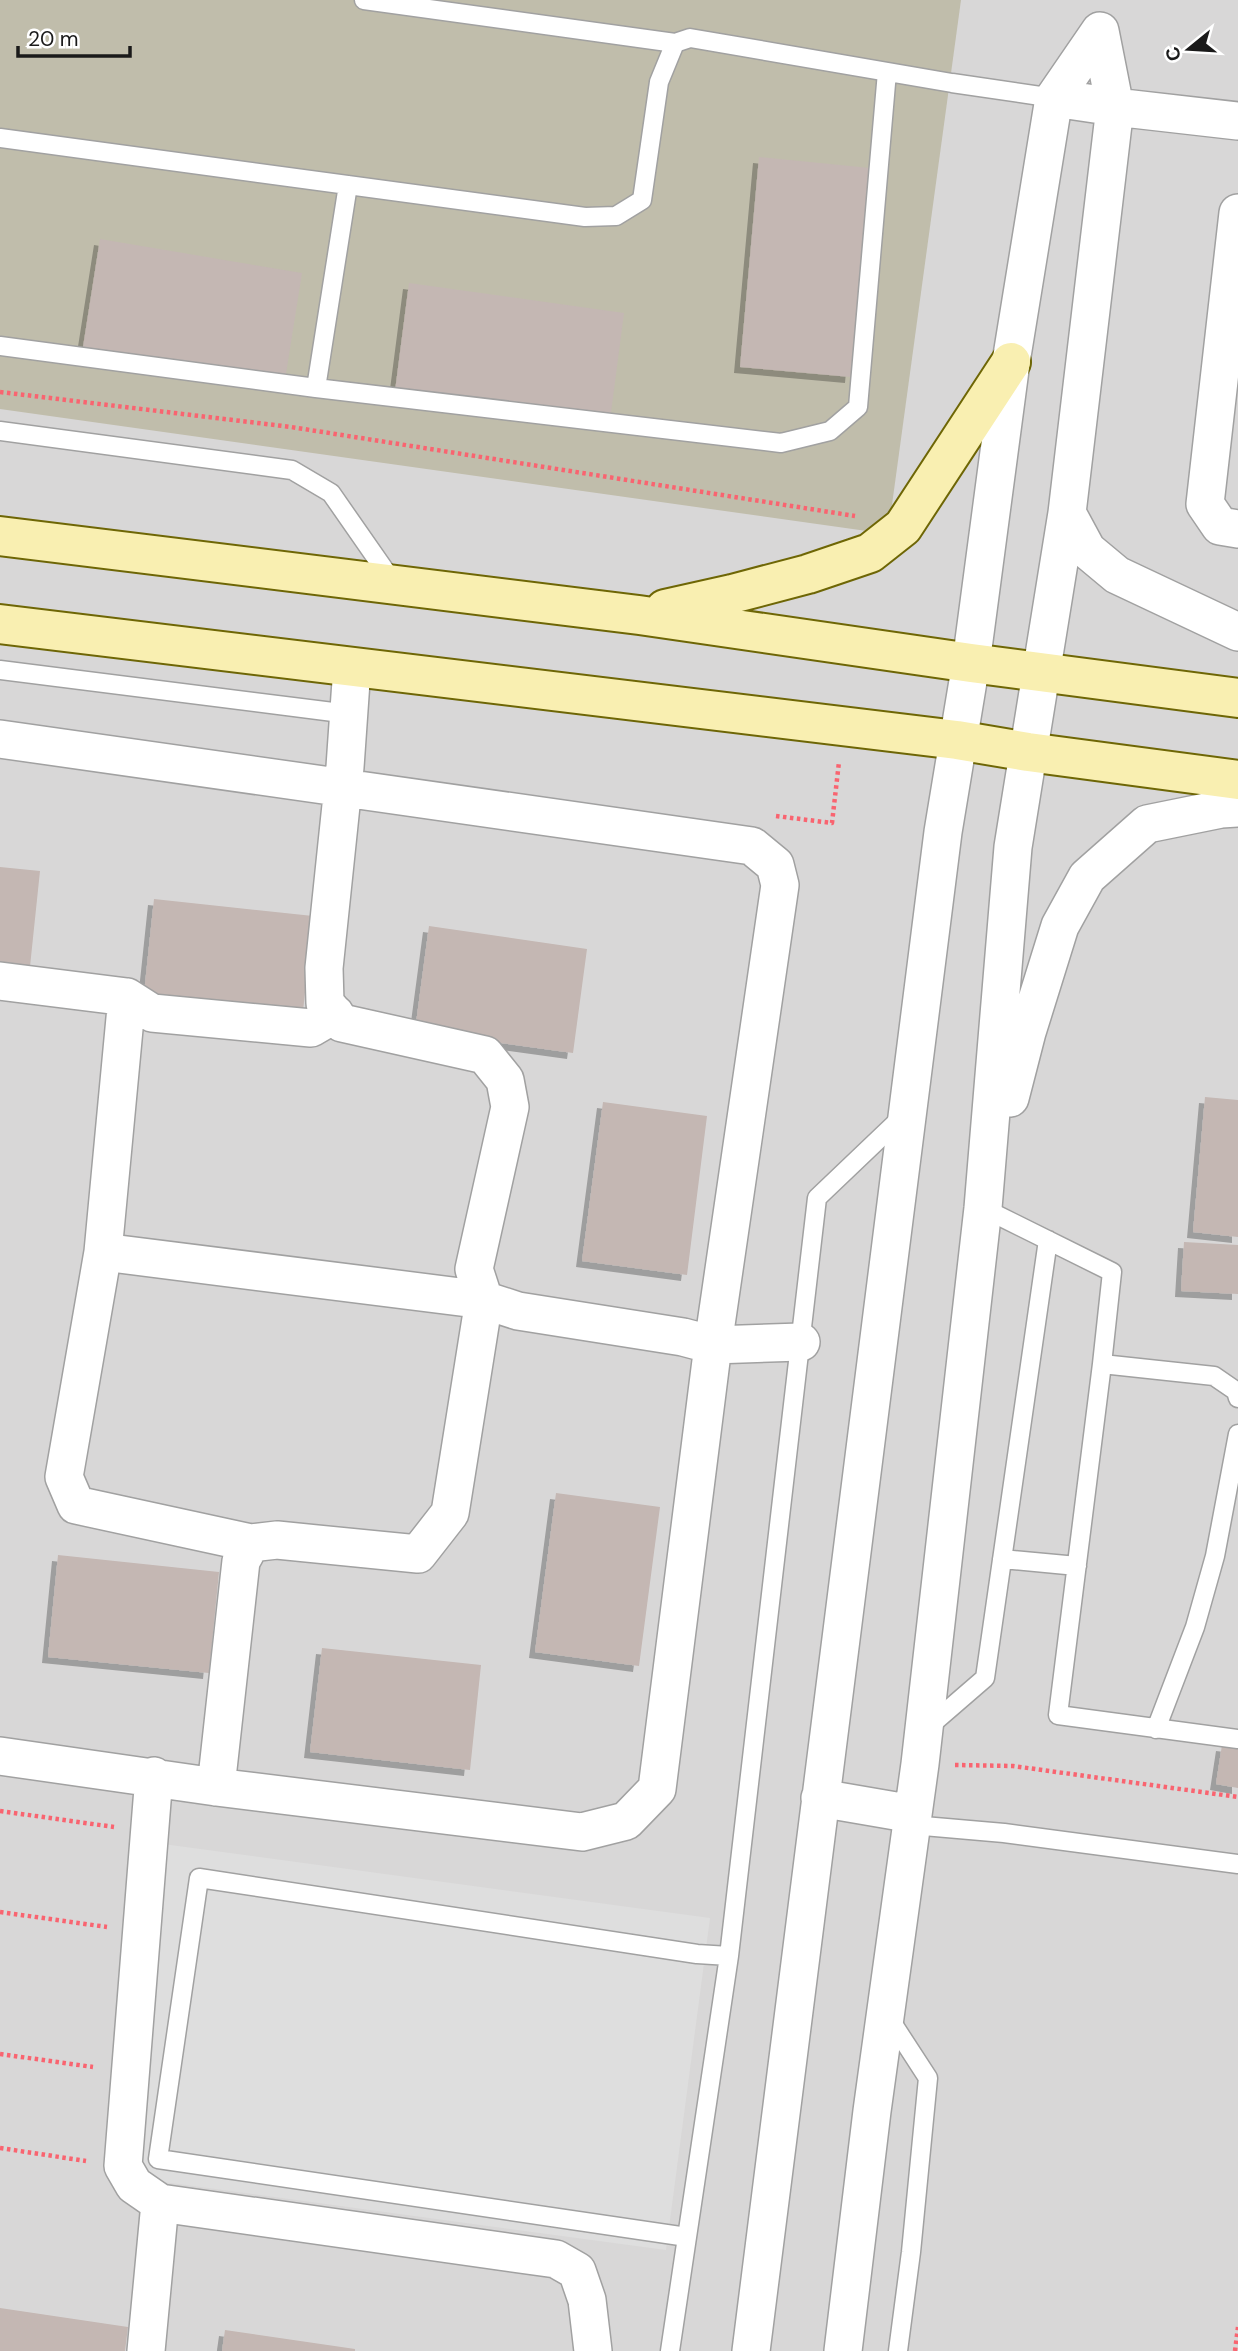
<svg xmlns="http://www.w3.org/2000/svg" width="1238" height="2351" viewBox="0 0 1238 2351" font-family="'DM Sans',sans-serif">
	<style>
		.residential { fill: #d8d7d7 }
		.construction { fill: #c0bdab }
		.parking { fill: #dedede }
		.building { fill: #c4b7b3; filter: url(#shadow) }
		.lines { fill: none; stroke-linecap: round; stroke-linejoin: round }
		.lane-casing { stroke: #a1a1a1; stroke-width: 21 }
		.street-casing { stroke: #a1a1a1; stroke-width: 40 }
		.secondary-casing { stroke: #6e6605; stroke-width: 42 }
		.path { stroke: #f96470; stroke-width: 4.5; stroke-dasharray: 3.5 3.5; stroke-linecap: butt }
		.lane { stroke: #fff; stroke-width: 18 }
		.street { stroke: #fff; stroke-width: 37 }
		.secondary { stroke: #f9efb1; stroke-width: 38 }
	</style>
	<defs>
		<filter id="shadow"><feDropShadow dx="-6" dy="6" stdDeviation="0" flood-color="#0004"/></filter>
	</defs>
	<rect width="100%" height="100%" fill="#ece6df"/>
	<!-- residential -->
	<path class="residential" d="M0,0H1238V2351H0Z"/>
	<!-- construction -->
	<path class="construction" d="M0,0H961L888,534L0,409Z"/>
	<!-- parking -->
	<path class="parking" d="M163,1844L710,1918L666,2250L119,2176Z"/>
	<!-- building -->
	<path class="building" d="M759,157L870,168L851,377L740,367Z
		M100,239L302,273L285,380L83,347Z
		M409,283L624,313L610,420L395,391Z
		M0,867L40,871L29,976L0,973Z
		M154,899L313,916L302,1021L143,1003Z
		M429,926L587,949L573,1053L415,1031Z
		M1205,1097L1238,1100V1237L1193,1232Z
		M603,1102L707,1116L687,1275L582,1261Z
		M1184,1242L1238,1245V1294L1181,1291Z
		M556,1493L660,1507L639,1666L535,1652Z
		M58,1555L219,1572L209,1673L48,1657Z
		M322,1648L481,1665L470,1770L310,1752Z
		M1222,1745L1238,1747V1788L1216,1784Z
		M0,2308L128,2327L125,2351H0Z
		M225,2330L355,2349V2351H222Z"/>
	<g class="lines">
		<defs>
			<path id="lane" d="M364,0L675,43L690,38L952,83L1054,98
				M0,138L585,217L616,216L642,200L659,82L675,43
				M348,185L316,388L781,443L830,431L858,407L887,72
				M0,346L316,388
				M0,431L292,470L331,493L393,582
				M0,670L349,714
				M983,1208L1112,1272L1102,1364L1058,1715L1238,1739
				M1102,1364L1214,1376L1236,1391L1238,1398
				M1002,1559L1077,1566
				M926,1729L985,1678L1048,1240
				M1156,1729L1195,1627L1215,1556L1238,1434
				M912,1825L1004,1833L1238,1864
				M889,2018L928,2078L911,2252L898,2351
				M687,2237L158,2159L199,1878L697,1954L729,1956
				M670,2351L729,1956L817,1198L903,1116"/>
			<path id="street" d="M1054,98L1115,107L1238,121
				M1238,213L1205,504L1220,526L1238,529
				M1067,513L1087,550L1117,575L1238,632
				M352,667L345,767L324,968L325,1003L342,1023L485,1055L505,1080L510,1107L474,1269L484,1300L518,1311L683,1337L713,1345L801,1342
				M0,739L752,846L775,865L780,885L713,1345L657,1789L626,1821L582,1832L216,1787L0,1756
				M0,981L127,997L152,1013L311,1028L335,1014
				M127,997L103,1252L64,1477L76,1505L251,1543
				M1010,1098L1027,1032L1060,926L1087,877L1147,824L1221,809L1238,808
				M103,1252L484,1300L450,1513L418,1554L277,1540L251,1543L241,1561L216,1787
				M154,1776L123,2166L134,2185L160,2203L556,2259L577,2271L587,2300L593,2351
				M820,1798L913,1814
				M146,2351L160,2203
				M751,2351L943,832L971,663L1011,362L1054,98L1100,31L1115,107L1067,513L1013,847L983,1208L920,1764L872,2111L843,2351"/>
			<path id="secondary" d="M0,536L639,615L971,663L1238,698
				M665,609L732,594L808,574L870,553L903,527L1011,362
				M0,624L957,740L1028,752L1238,780"/>
		</defs>
		<!-- lane casing -->
		<use href="#lane" class="lane-casing"/>
		<!-- street casing -->
		<use href="#street" class="street-casing"/>
		<!-- secondary casing -->
		<use href="#secondary" class="secondary-casing"/>
		<!-- path -->
		<path class="path" d="M0,392L291,427L855,516
			M776,816L832,823L839,762
			M955,1765L1013,1766L1238,1797
			M0,1811L114,1827
			M0,1912L107,1927
			M0,2054L93,2067
			M0,2148L86,2161
			M1235,2351L1238,2327"/>
		<!-- lane -->
		<use href="#lane" class="lane"/>
		<!-- street -->
		<use href="#street" class="street"/>
		<!-- secondary -->
		<use href="#secondary" class="secondary"/>
	</g>
	<!-- north arrow -->
	<g transform="translate(1189 49) rotate(252)" stroke="#ffffff" stroke-width="5" paint-order="stroke">
	<path d="M0-5L12 26L0 18L-12 26Z" fill="#1a1a1a"/>
	<text y="-10" font-size="19" font-weight="bold" text-anchor="middle" fill="#1a1a1a">С</text>
	</g>
	<!-- scale -->
	<path d="M18 46v10h112v-10" fill="none" stroke="#1a1a1a" stroke-width="3.5"/>
	<text x="28" y="46" font-size="21" fill="#1a1a1a" stroke="#ffffff" stroke-width="5" paint-order="stroke">20 m</text>
</svg>
